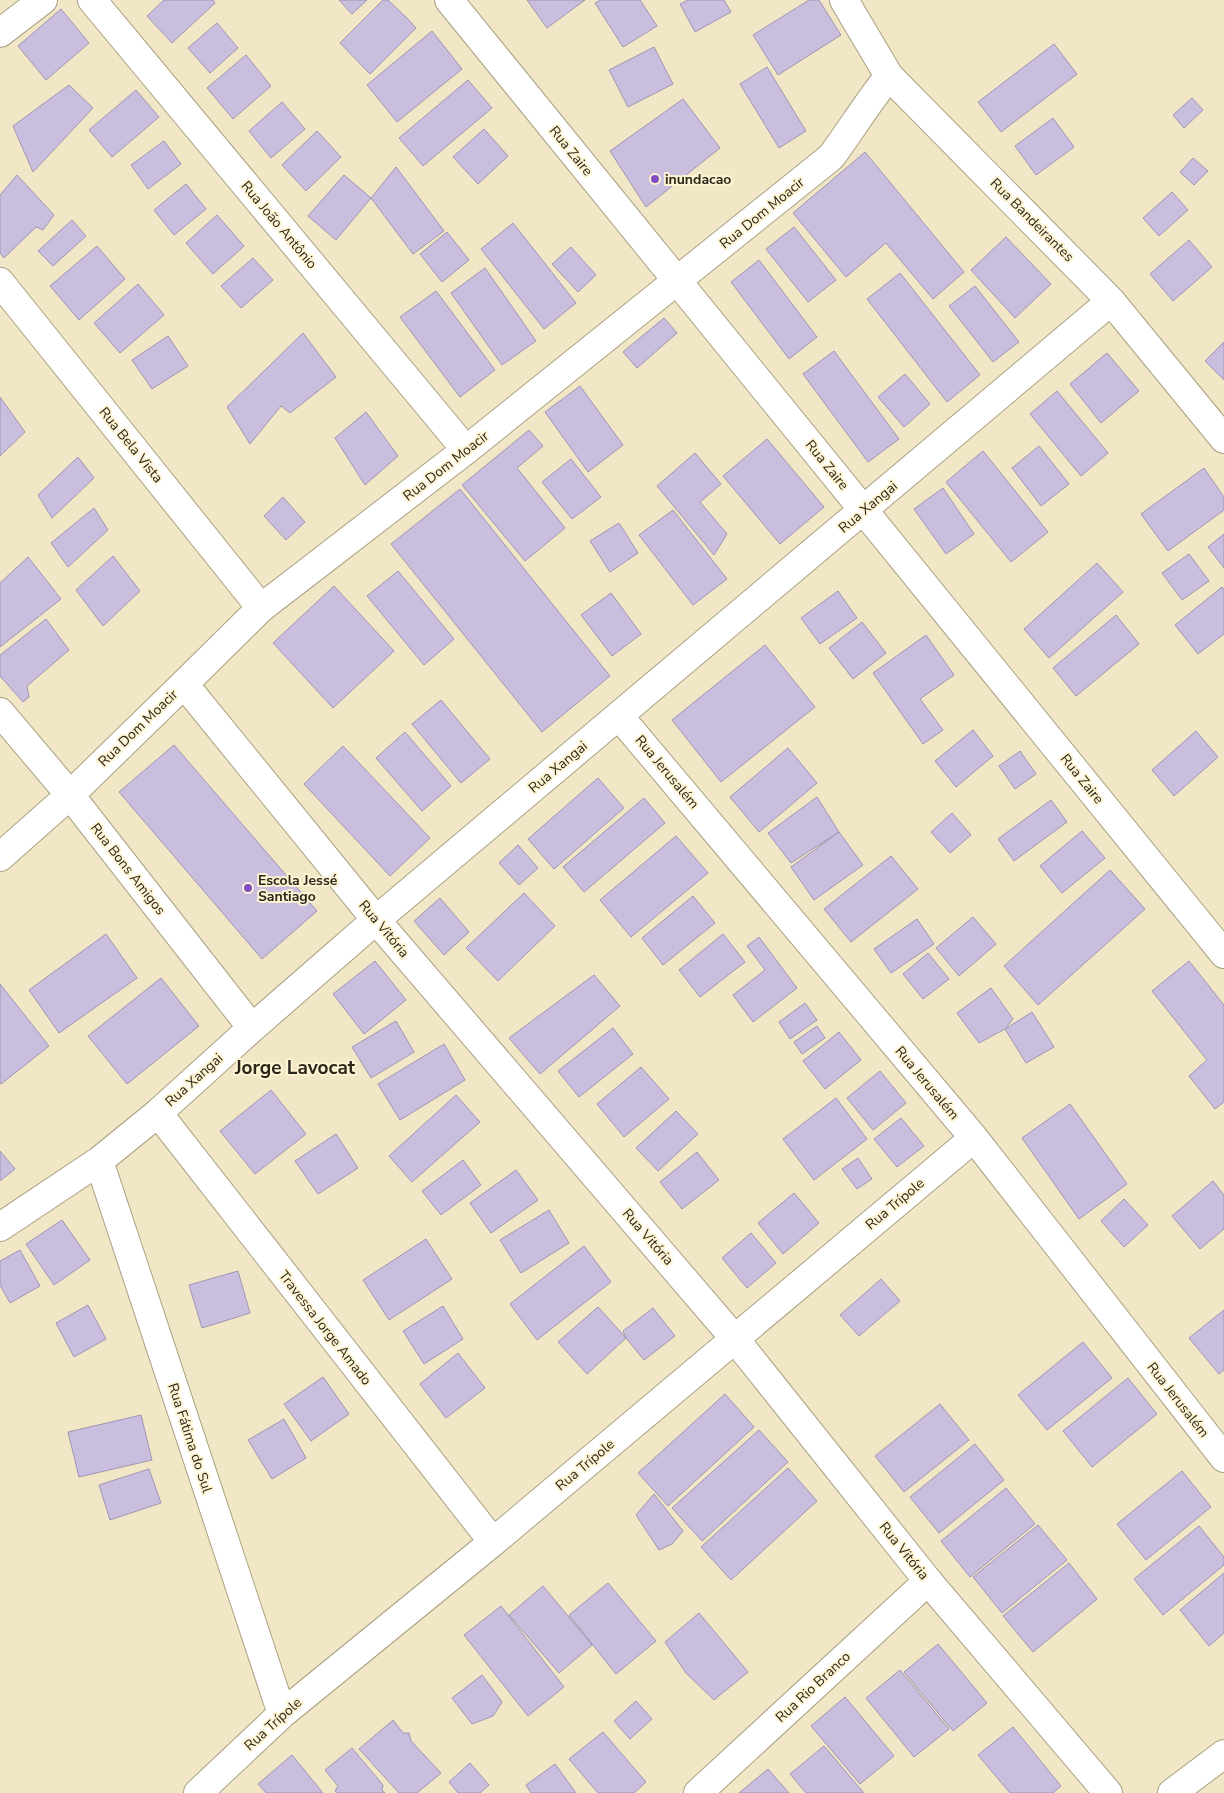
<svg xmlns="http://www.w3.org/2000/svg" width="1224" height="1793" viewBox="0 0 1224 1793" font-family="'Nunito Sans',sans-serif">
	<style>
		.building { fill: #c9bedd; stroke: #9f95b3 }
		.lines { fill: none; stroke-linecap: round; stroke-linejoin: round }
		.street-casing { stroke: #aaa182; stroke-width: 30 }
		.secondary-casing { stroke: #aaa182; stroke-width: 30 }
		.street { stroke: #fff; stroke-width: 28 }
		.secondary { stroke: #fff; stroke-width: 28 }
		.poi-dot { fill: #804bc3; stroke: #fef4d3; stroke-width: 2 }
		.labels { text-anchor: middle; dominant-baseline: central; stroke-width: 4; stroke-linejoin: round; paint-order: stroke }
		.street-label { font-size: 14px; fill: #2a271a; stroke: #fef4d3 }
		.poi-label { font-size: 14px; font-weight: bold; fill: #2a271a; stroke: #fef4d3; text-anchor: start }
		.district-label { font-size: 19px; font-weight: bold; fill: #2a271a; stroke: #fef4d3 }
	</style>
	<rect width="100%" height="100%" fill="#f1e7c6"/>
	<!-- building -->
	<path class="building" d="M164,0H213L215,3L172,43L147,16Z
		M339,0H367L352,14Z
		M383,0H388L408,19L416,28L370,74L340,43Z
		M527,0H585L547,28Z
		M601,0H640L657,26L623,47L595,3Z
		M688,0H724L731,12L695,32L680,4Z
		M809,0H819L841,35L778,75L753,35Z
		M61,9L89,43L46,80L18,46Z
		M217,23L238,48L210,73L188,48Z
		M432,31L462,69L397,122L367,85Z
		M1054,44L1077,74L1001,132L978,102Z
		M654,47L673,84L628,107L609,70Z
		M246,55L271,86L233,119L207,88Z
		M767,67L806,131L779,148L740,84Z
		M468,80L492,108L423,166L399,138Z
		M69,85L93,108L33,172L13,126Z
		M136,90L159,117L112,157L89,130Z
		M1192,98L1203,110L1184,128L1173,115Z
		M683,99L720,148L646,207L610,151Z
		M282,102L305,129L271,158L249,131Z
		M1053,118L1074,147L1036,175L1015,146Z
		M484,129L508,156L478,184L453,157Z
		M317,131L341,157L306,191L282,165Z
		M164,141L181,164L148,189L131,165Z
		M865,152L964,272L933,299L886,243L846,277L793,213Z
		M1193,158L1208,171L1194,185L1180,172Z
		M396,167L444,231L413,254L371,198Z
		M17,175L54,215L43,230L36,227L4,258L0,253V195Z
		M344,175L371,198L336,240L308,216Z
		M186,184L206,209L174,235L154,210Z
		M1172,192L1188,210L1159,236L1143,218Z
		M217,215L244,246L213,274L186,243Z
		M72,220L86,236L53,266L38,251Z
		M513,223L576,303L544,329L481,249Z
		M794,227L836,280L808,302L766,249Z
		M447,232L469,260L442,282L420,254Z
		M1006,237L1051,284L1015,318L971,270Z
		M1189,240L1212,267L1173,301L1150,274Z
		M97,246L125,279L79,320L50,286Z
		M571,247L596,275L578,292L552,264Z
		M253,258L273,280L241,308L221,286Z
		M759,260L817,337L789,359L731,282Z
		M485,268L536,341L502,365L451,293Z
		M900,273L980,375L947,402L867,299Z
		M138,284L164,315L120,353L94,323Z
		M975,286L1019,342L993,362L949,306Z
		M436,291L495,370L460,397L400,317Z
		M664,318L677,333L637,368L623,352Z
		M303,333L336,377L290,413L281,406L250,444L227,407Z
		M168,336L188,366L152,389L132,360Z
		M1224,342V380L1205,361Z
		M834,351L899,439L868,462L803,374Z
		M1107,353L1139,391L1101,423L1070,384Z
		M905,374L930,404L904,427L878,397Z
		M580,386L623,445L588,472L545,412Z
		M1057,391L1108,453L1081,476L1030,414Z
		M0,397L25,432L0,456Z
		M366,412L398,456L365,485L335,438Z
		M529,430L543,446L517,468L565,528L525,561L462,485Z
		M767,439L824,507L780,544L723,476Z
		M1039,446L1069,484L1041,506L1012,468Z
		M983,451L1048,532L1011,562L946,482Z
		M695,453L721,484L700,502L727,534L714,555L657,486Z
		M78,457L94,478L52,518L38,495Z
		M571,459L601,497L572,519L542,482Z
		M1204,468L1224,497V510L1168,551L1141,514Z
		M943,488L974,534L946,554L914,509Z
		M460,489L610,676L542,732L391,544Z
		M283,497L305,522L286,540L264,516Z
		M94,508L108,530L68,567L51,543Z
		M673,510L727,579L693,605L639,535Z
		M619,523L638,553L610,572L590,541Z
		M1224,534V568L1208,547Z
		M1189,554L1209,581L1182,600L1162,573Z
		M113,556L140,591L103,626L76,590Z
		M28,557L61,599L0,647V583Z
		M1097,563L1123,592L1049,658L1024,629Z
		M398,571L454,639L424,665L367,596Z
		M334,586L394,651L333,708L273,643Z
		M1222,587L1224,589V634L1198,654L1175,625Z
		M838,591L857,618L820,644L801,618Z
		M611,593L641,634L612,656L581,615Z
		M1116,615L1139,644L1076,696L1053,668Z
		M46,619L69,650L27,686L29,697L23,702L0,676V655Z
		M862,622L886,653L853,679L829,648Z
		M926,635L954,675L920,699L943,730L923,744L873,673Z
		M765,645L815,707L721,782L672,720Z
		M441,700L490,759L461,783L412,724Z
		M973,730L993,756L956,787L935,761Z
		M1196,731L1218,757L1174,796L1152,770Z
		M405,732L451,786L422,811L376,758Z
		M174,745L317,911L262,959L119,792Z
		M343,746L430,838L390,876L304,784Z
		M788,748L817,783L759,832L730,797Z
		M1020,751L1036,774L1015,789L999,766Z
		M598,778L624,808L554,869L528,839Z
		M817,797L839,832L791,863L768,833Z
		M644,798L665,823L584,892L563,867Z
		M1051,800L1067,822L1014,861L998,839Z
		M952,813L971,835L950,853L931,832Z
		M1082,831L1105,858L1062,893L1040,866Z
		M839,832L863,865L814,900L791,867Z
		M676,836L708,873L631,937L600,900Z
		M518,845L538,868L519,885L499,863Z
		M891,856L918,889L851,942L824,909Z
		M1110,870L1145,909L1038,1005L1004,966Z
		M524,893L555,926L498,981L466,948Z
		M693,896L715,923L663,965L642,938Z
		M440,898L469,932L444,955L414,921Z
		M973,917L996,944L959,976L936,948Z
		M917,919L934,944L891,973L874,949Z
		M106,934L137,978L59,1033L29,990Z
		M723,934L745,962L700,997L679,970Z
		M759,937L797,988L753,1022L733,995L765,970L747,946Z
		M928,953L949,979L923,999L903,974Z
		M375,961L406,1000L364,1034L333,994Z
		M1189,961L1224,1005V1102L1215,1109L1189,1076L1207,1060L1152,991Z
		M594,975L620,1006L540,1074L509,1038Z
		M161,978L199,1026L127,1084L88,1036Z
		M0,984L49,1046L1,1084L0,1082Z
		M991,988L1013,1019L1005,1029L979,1043L957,1013Z
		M805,1003L817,1020L790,1039L779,1022Z
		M1032,1012L1054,1047L1026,1063L1005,1029Z
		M396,1021L414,1052L371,1078L352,1047Z
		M817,1026L825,1038L802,1054L794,1042Z
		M613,1028L633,1054L579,1097L558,1071Z
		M839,1032L861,1060L825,1089L803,1061Z
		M444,1044L465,1080L400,1120L378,1084Z
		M641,1067L669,1099L624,1137L597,1104Z
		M880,1071L906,1103L873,1130L847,1098Z
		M271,1090L306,1134L255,1174L220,1131Z
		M456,1095L480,1122L412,1182L389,1156Z
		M836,1098L867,1139L814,1180L783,1139Z
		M1070,1104L1127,1184L1079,1219L1022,1138Z
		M676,1111L698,1134L658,1171L636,1148Z
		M901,1118L924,1146L897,1167L874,1139Z
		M336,1134L358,1168L318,1194L295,1161Z
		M0,1151L15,1169L0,1181Z
		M697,1152L719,1180L682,1209L660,1182Z
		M858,1158L872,1179L857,1189L842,1169Z
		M463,1160L481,1185L441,1215L422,1191Z
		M516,1170L538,1200L491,1233L470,1203Z
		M1213,1181L1224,1195V1229L1200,1249L1172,1216Z
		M794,1193L819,1223L783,1254L758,1223Z
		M1124,1199L1148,1225L1124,1247L1101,1221Z
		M549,1210L569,1243L521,1273L500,1240Z
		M62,1220L90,1260L54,1285L26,1244Z
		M751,1233L776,1263L747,1288L722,1258Z
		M426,1239L452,1279L389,1320L363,1280Z
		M584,1246L611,1282L537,1340L510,1304Z
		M20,1250L40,1286L10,1303L0,1285V1261Z
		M238,1271L250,1313L202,1328L189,1285Z
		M881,1279L900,1301L859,1336L840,1315Z
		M88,1305L106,1339L74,1357L56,1323Z
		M443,1306L463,1339L424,1364L403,1331Z
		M598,1307L626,1338L587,1374L558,1342Z
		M653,1308L675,1336L644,1360L626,1338L623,1331Z
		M1224,1310V1370L1219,1374L1189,1338Z
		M1083,1342L1112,1378L1047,1430L1018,1395Z
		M458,1353L485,1388L446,1418L420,1384Z
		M323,1377L349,1414L311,1441L284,1404Z
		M1128,1378L1157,1414L1092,1467L1063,1431Z
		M725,1394L754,1427L668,1506L638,1473Z
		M940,1404L969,1440L904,1492L875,1456Z
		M141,1415L152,1460L79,1477L68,1432Z
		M284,1419L306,1458L272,1479L248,1440Z
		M759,1430L788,1462L702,1541L672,1508Z
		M975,1444L1004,1480L939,1533L910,1497Z
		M788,1468L817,1501L731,1580L701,1547Z
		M149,1469L161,1503L110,1520L99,1485Z
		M1182,1471L1211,1507L1146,1560L1117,1524Z
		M1006,1488L1035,1524L970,1577L941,1541Z
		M654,1494L683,1531L672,1544L659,1550L636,1515Z
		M1038,1525L1067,1560L1002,1613L973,1577Z
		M1199,1526L1224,1557V1565L1163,1615L1134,1579Z
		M1069,1563L1097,1599L1033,1652L1003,1616Z
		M1224,1573V1633L1209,1646L1180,1610Z
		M608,1583L656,1641L616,1674L569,1615Z
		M543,1586L592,1645L559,1673L509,1615Z
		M501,1606L564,1687L528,1716L464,1635Z
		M699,1613L748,1672L714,1700L686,1673L665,1642Z
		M938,1644L987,1703L953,1731L904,1672Z
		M900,1670L949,1729L914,1757L866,1698Z
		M482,1675L502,1702L493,1716L472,1724L452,1698Z
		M845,1697L894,1756L860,1784L811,1726Z
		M636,1701L652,1719L630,1739L614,1721Z
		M393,1720L403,1733H409L411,1741L441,1773L417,1793H399L359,1749Z
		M1013,1727L1061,1786L1053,1793H1010L978,1755Z
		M603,1732L646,1782L634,1793H598L569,1759Z
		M824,1746L864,1793H806L790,1774Z
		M352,1748L383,1785L382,1790L385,1793H337L335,1791L338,1786L325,1770Z
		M292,1755L323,1793H266L258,1784Z
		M470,1763L489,1785L480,1793H458L449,1782Z
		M555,1764L576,1793H531L526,1785Z
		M768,1769L789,1793H739Z"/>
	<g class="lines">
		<defs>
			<path id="street" d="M92,0L466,450
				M449,0L1224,954
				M0,33L43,0
				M889,76L1111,301L1224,439
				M0,282L261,608
				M0,712L70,795L252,1028
				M619,716L974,1138L1224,1458
				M0,857L70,795L184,684
				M158,1113L493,1542
				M99,1161L282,1714
				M0,1227L99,1161L158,1113L252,1028L376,920L1111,301
				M198,1793L282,1714L493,1542L974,1138
				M698,1793L928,1581
				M1172,1793L1224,1754"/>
			<path id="secondary" d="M844,0L889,76C868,102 851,130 831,157L466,450L261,608L184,684L376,920L735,1339L928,1581L1108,1793"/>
		</defs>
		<!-- street casing -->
		<use href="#street" class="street-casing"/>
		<!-- secondary casing -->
		<use href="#secondary" class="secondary-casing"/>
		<!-- street -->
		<use href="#street" class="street"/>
		<!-- secondary -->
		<use href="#secondary" class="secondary"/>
	</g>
	<!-- markers -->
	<g class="poi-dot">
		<circle cx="655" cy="179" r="5"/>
		<circle cx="248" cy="888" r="5"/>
	</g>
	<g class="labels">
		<!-- street labels -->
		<g class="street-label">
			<text transform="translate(571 151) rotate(51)">Rua Zaire</text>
			<text transform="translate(762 213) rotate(-39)">Rua Dom Moacir</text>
			<text transform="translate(1032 220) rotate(45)">Rua Bandeirantes</text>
			<text transform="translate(279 225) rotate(50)">Rua João Antônio</text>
			<text transform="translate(131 445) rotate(51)">Rua Bela Vista</text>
			<text transform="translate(827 465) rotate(51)">Rua Zaire</text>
			<text transform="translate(446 466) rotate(-38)">Rua Dom Moacir</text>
			<text transform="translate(868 507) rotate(-40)">Rua Xangai</text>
			<text transform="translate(138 728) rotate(-44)">Rua Dom Moacir</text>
			<text transform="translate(558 767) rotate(-40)">Rua Xangai</text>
			<text transform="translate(667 772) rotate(50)">Rua Jerusalém</text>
			<text transform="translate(1082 779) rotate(51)">Rua Zaire</text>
			<text transform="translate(128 869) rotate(52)">Rua Bons Amigos</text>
			<text transform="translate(384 929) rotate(50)">Rua Vitória</text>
			<text transform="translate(194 1080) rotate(-42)">Rua Xangai</text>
			<text transform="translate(927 1083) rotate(50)">Rua Jerusalém</text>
			<text transform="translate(895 1204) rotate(-40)">Rua Trípole</text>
			<text transform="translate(648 1237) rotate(49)">Rua Vitória</text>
			<text transform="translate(325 1328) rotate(52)">Travessa Jorge Amado</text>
			<text transform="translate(1178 1400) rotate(52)">Rua Jerusalém</text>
			<text transform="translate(190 1438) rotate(72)">Rua Fátima do Sul</text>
			<text transform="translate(585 1465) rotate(-40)">Rua Trípole</text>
			<text transform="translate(904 1551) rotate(51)">Rua Vitória</text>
			<text transform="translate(813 1687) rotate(-43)">Rua Rio Branco</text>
			<text transform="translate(273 1724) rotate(-42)">Rua Trípole</text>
		</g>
		<!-- poi labels -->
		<g class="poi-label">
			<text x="665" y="179">inundacao</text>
			<text x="258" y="880">Escola Jessé<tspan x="258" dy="16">Santiago</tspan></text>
		</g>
		<!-- district labels -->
		<g class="district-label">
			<text x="295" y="1068">Jorge Lavocat</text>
		</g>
	</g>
</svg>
